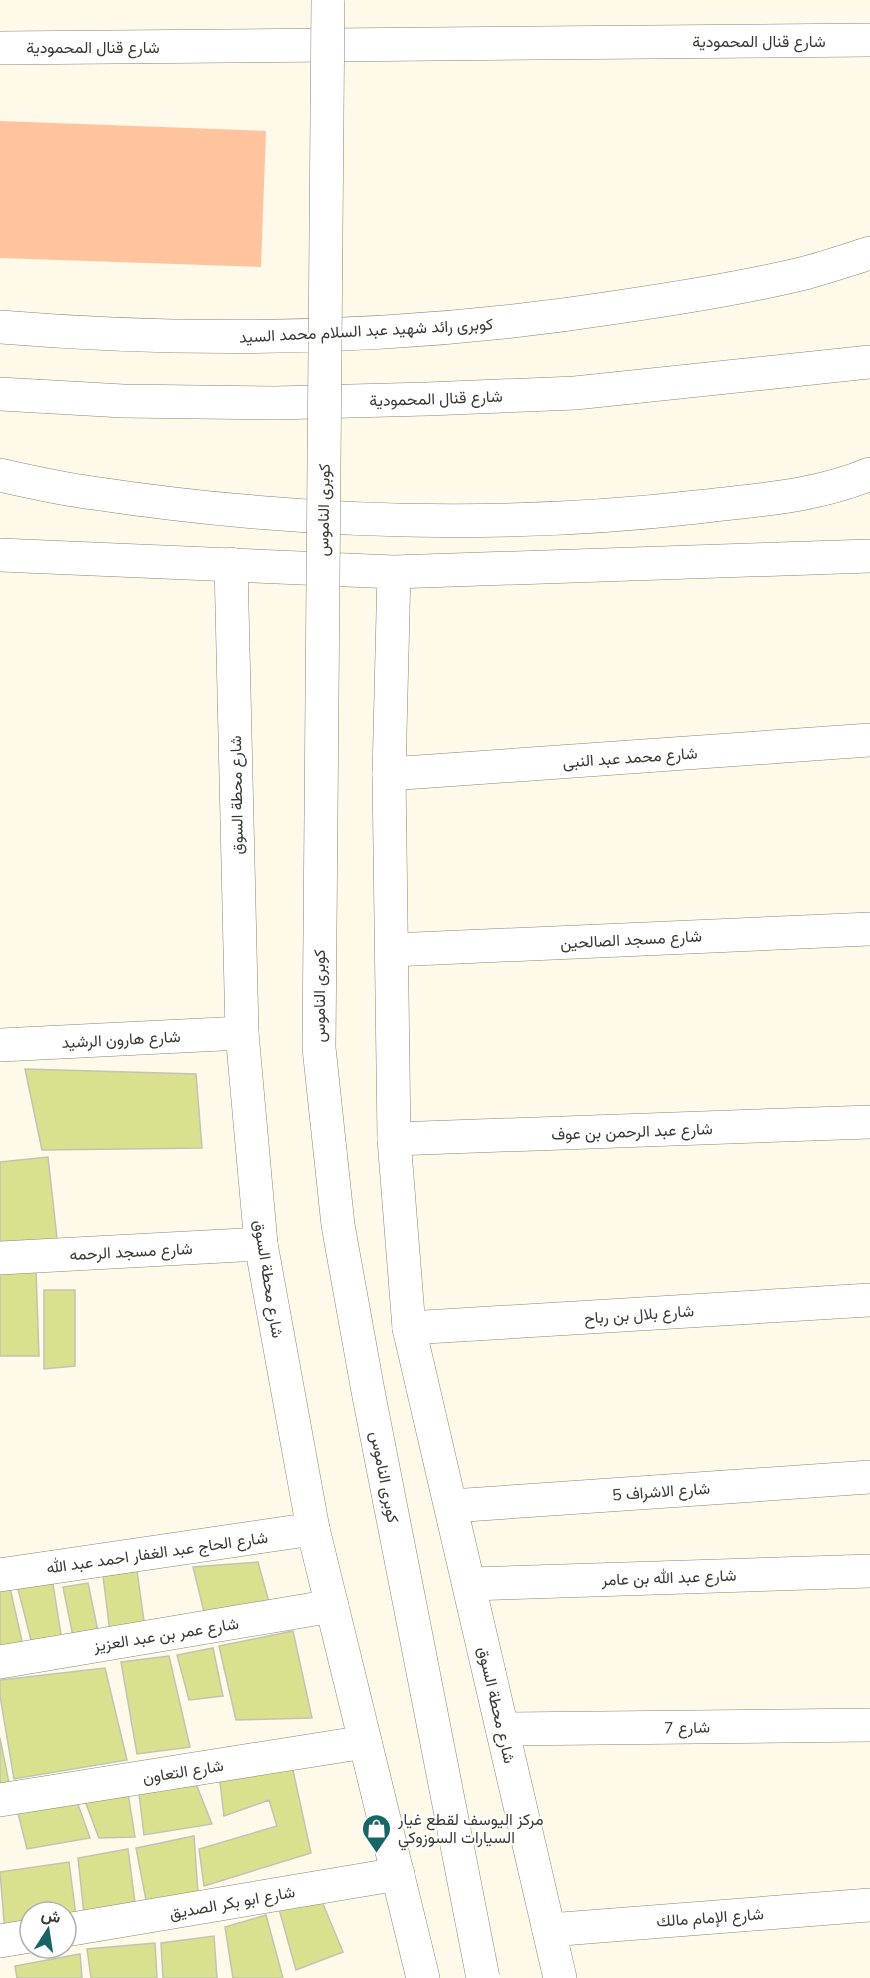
<svg xmlns="http://www.w3.org/2000/svg" width="870" height="1978" viewBox="0 0 870 1978" font-family="Mulish,Vazirmatn,sans-serif">
	<style>
		.green { fill: #ffc39e }
		.building { fill: #d9e18e; stroke: #c1c4b3; stroke-width: 1.5 }
		.lines { fill: none; stroke-linecap: round; stroke-linejoin: round }
		.street-casing { stroke: #898576; stroke-width: 34 }
		.secondary-casing { stroke: #898576; stroke-width: 34 }
		.street { stroke: #fff; stroke-width: 33 }
		.secondary { stroke: #fff; stroke-width: 33 }
		.secondary-bridge-casing { stroke: #898576; stroke-width: 34; stroke-linecap: butt }
		.secondary-bridge { stroke: #fff; stroke-width: 33 }
		.labels { text-anchor: middle; dominant-baseline: central; stroke-width: 4.5; stroke-linejoin: round; paint-order: stroke }
		.street-label { font-size: 16px; fill: #3a3831; stroke: #fff }
		.poi-label { font-size: 16px; fill: #3a3831; stroke: #fff; text-anchor: start }
	</style>
	<rect width="100%" height="100%" fill="#fef9e8"/>
	<!-- green -->
	<path class="green" d="M0,121L266,131L261,267L0,258Z"/>
	<!-- building -->
	<path class="building" d="M25,1069L196,1074L202,1148L42,1150Z
		M48,1157L58,1247L0,1246V1162Z
		M36,1271L39,1356H0V1273Z
		M44,1290H75V1366L44,1369Z
		M258,1562L270,1606L205,1616L193,1567Z
		M137,1571L145,1628L110,1632L103,1576Z
		M88,1583L100,1641L75,1646L63,1587Z
		M53,1584L62,1641L32,1644L17,1585Z
		M10,1588L24,1650L0,1655V1591Z
		M293,1631L312,1718L236,1720L219,1646Z
		M213,1648L223,1696L189,1700L177,1655Z
		M169,1656L190,1747L137,1754L121,1662Z
		M105,1668L127,1760L14,1779L0,1696V1680Z
		M0,1738L10,1788L0,1790Z
		M291,1761L311,1853L204,1886L199,1849L277,1826L269,1800L224,1816L219,1774Z
		M194,1779L212,1824L144,1835L138,1786Z
		M127,1787L135,1837L99,1838L82,1793Z
		M75,1796L90,1838L27,1849L16,1805Z
		M194,1836L198,1893L147,1905L136,1848Z
		M128,1849L135,1903L84,1914L78,1858Z
		M69,1862L76,1916L66,1918V1912H30V1927L5,1933L0,1872Z
		M321,1899L343,1952L296,1970L279,1909Z
		M266,1915L283,1978H233L225,1927Z
		M214,1936L217,1978H163L161,1943Z
		M155,1943L157,1978H91L87,1949Z
		M80,1954L82,1978H17L15,1966Z"/>
	<g class="lines">
		<defs>
			<path id="street" d="M389,774L870,740
				M392,950L870,929
				M0,1045L242,1033
				M394,1139L870,1122
				M0,1258L261,1244
				M409,1328L870,1300
				M451,1506L870,1477
				M0,1575L313,1529
				M469,1584L870,1571
				M0,1662L332,1606
				M503,1729L870,1725
				M0,1800L365,1742
				M66,1930L398,1874
				M549,1930L870,1905
				M0,1941L30,1936"/>
			<path id="secondary" d="M0,48L870,40
				M0,327C206,344 413,339 618,307C680,298 744,288 805,273C827,267 848,260 870,253
				M0,394L123,401L275,403L427,399L575,393L870,362
				M0,475C31,482 62,489 93,493C293,523 496,530 697,507C755,500 816,497 870,474
				M0,555L394,572L870,556
				M231,564L242,1033L261,1244L313,1529L423,1978
				M394,572L389,774L394,1139L409,1328L560,1978"/>
		</defs>
		<!-- street casing -->
		<use href="#street" class="street-casing"/>
		<!-- secondary casing -->
		<use href="#secondary" class="secondary-casing"/>
		<!-- street -->
		<use href="#street" class="street"/>
		<!-- secondary -->
		<use href="#secondary" class="secondary"/>
		<defs>
			<path id="secondary-bridge" d="M328,0L319,1048L338,1225L368,1391L483,1978"/>
		</defs>
		<!-- secondary-bridge casing -->
		<use href="#secondary-bridge" class="secondary-bridge-casing"/>
		<!-- secondary-bridge -->
		<use href="#secondary-bridge" class="secondary-bridge"/>
	</g>
	<!-- icons -->
	<defs>
		<symbol id="shop-pin" viewBox="-11 -11 22 30"><path d="M0 17L-7.5 6A9.5 9.5 0 1 1 7.5 6Z" fill="#176564" stroke="#fff"/><path d="M-5-2.5h2.3a2.7 3.5 0 0 1 5.4 0H5L5.5 6h-11ZM-1.5-2.5h3a1.5 2.3 0 0 0-3 0Z" fill="#fff"/></symbol>
	</defs>
	<g fill-rule="evenodd">
		<use href="#shop-pin" x="360" y="1812" width="33" height="45"/>
	</g>
	<g class="labels">
		<!-- street labels -->
		<g class="street-label">
			<text x="759" y="41">شارع قنال المحمودية</text>
			<text x="93" y="47">شارع قنال المحمودية</text>
			<text transform="translate(366 330) rotate(-3)">كوبرى رائد شهيد عبد السلام محمد السيد</text>
			<text transform="translate(436 398) rotate(-2)">شارع قنال المحمودية</text>
			<text transform="translate(323 510) rotate(-89)">كوبرى الناموس</text>
			<text transform="translate(630 757) rotate(-4)">شارع محمد عبد النبى</text>
			<text transform="translate(236 795) rotate(-91)">شارع محطة السوق</text>
			<text transform="translate(631 939) rotate(-3)">شارع مسجد الصالحين</text>
			<text transform="translate(319 996) rotate(-90)">كوبرى الناموس</text>
			<text transform="translate(121 1039) rotate(-3)">شارع هارون الرشيد</text>
			<text transform="translate(632 1131) rotate(-2)">شارع عبد الرحمن بن عوف</text>
			<text transform="translate(131 1251) rotate(-3)">شارع مسجد الرحمه</text>
			<text transform="translate(269 1279) rotate(81)">شارع محطة السوق</text>
			<text transform="translate(639 1314) rotate(-4)">شارع بلال بن رباح</text>
			<text transform="translate(385 1477) rotate(79)">كوبرى الناموس</text>
			<text transform="translate(661 1491) rotate(-4)">شارع الاشراف 5</text>
			<text transform="translate(157 1552) rotate(-8)">شارع الحاج عبد الغفار احمد عبد الله</text>
			<text transform="translate(669 1577) rotate(-2)">شارع عبد الله بن عامر</text>
			<text transform="translate(166 1634) rotate(-9)">شارع عمر بن عبد العزيز</text>
			<text transform="translate(497 1705) rotate(77)">شارع محطة السوق</text>
			<text transform="translate(687 1727) rotate(-1)">شارع 7</text>
			<text transform="translate(183 1771) rotate(-9)">شارع التعاون</text>
			<text transform="translate(232 1902) rotate(-10)">شارع ابو بكر الصديق</text>
			<text transform="translate(710 1917) rotate(-4)">شارع الإمام مالك</text>
		</g>
		<!-- poi labels -->
		<g class="poi-label">
			<text x="398" y="1819">مركز اليوسف لقطع غيار<tspan x="398" dy="18">السيارات السوزوكي</tspan></text>
		</g>
	</g>
	<!-- north arrow -->
	<g transform="translate(48 1930) rotate(12)"><circle r="28" fill="#ffffff" stroke="#b0afad" stroke-width="1.5"/>
	<path d="M0-4.5L10 22L0 15L-10 22Z" fill="#176564"/>
	<text y="-9" font-size="16" font-weight="bold" text-anchor="middle" fill="#3a3831">ش</text>
	</g>
</svg>
